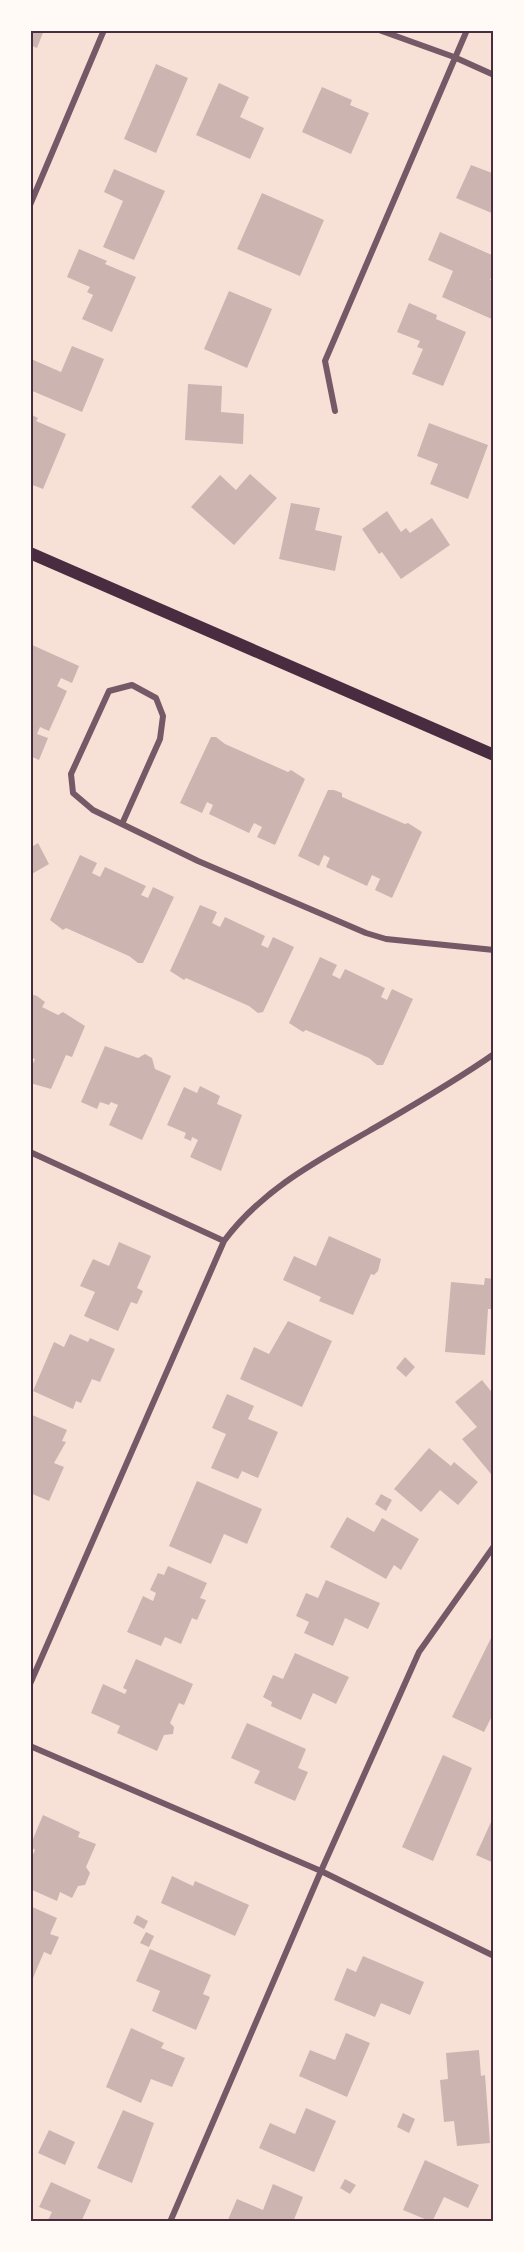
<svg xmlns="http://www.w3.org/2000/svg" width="524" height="2252" viewBox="0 0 524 2252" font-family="'Work Sans',sans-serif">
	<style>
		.building { fill: #ccb4b1 }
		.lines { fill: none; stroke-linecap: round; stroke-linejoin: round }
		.minor { stroke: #755966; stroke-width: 6 }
		.secondary { stroke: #4a2c40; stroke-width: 12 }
		.neatline { fill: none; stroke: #4a2c40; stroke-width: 2 }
	</style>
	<rect width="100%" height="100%" fill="#f7e1d7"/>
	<!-- building -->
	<path class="building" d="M30,30H44L37,48L30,45Z
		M156,64L188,78L156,153L124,139Z
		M219,83L249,97L240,117L264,128L250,159L196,135Z
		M322,87L352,100L350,105L369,113L351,154L302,132Z
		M471,165L492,173L494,167V214L456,198Z
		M114,169L165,191L134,260L103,247L123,201L104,192Z
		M262,193L324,220L300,276L237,249Z
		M440,232L494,256V271L490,280L494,282V320L442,297L453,271L428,260Z
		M79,249L107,261L105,264L136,277L112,332L82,319L93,295L87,292L90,287L67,277Z
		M229,291L272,309L247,368L204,349Z
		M409,303L437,315L436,319L466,332L443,386L412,374L423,349L417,347L420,341L397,332Z
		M72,346L104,359L82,412L30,390L31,359L61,372Z
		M188,384L222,386L221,412L244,414L243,444L185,440Z
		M30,414L38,418L36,421L66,434L43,489L30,484Z
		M429,423L488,445L468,499L430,484L438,464L417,456Z
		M250,474L277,498L234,545L191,507L220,475L236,490Z
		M291,503L320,508L315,530L342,536L335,571L279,559Z
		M387,511L401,532L406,528L410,533L432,518L450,545L401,579L382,552L379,554L362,529Z
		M30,644L79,666L72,683L61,678L57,686L67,691L49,731L40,727L37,734L48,738L39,760L30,756Z
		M211,737H216L225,744L288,772L291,770L305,779L275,845L257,837L262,827L254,823L249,833L209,814L213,805L207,802L202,813L180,803Z
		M328,790H334L342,793V797L405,824L408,823L422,832L392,898L375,890L380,879L372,875L367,886L326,867L330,858L324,855L319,866L298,856Z
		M38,843L49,864L30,875V848Z
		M80,855L97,863L92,873L100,877L105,867L146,886L141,895L148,898L153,887L174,897L143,963H138L129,956L66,928L63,930L50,920Z
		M200,905L217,912L212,923L220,927L225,917L265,936L261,945L268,948L273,937L294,947L263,1012L258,1013L249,1006L186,978L184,980L170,971Z
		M320,957L337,965L332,975L340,979L345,969L385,988L381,997L387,1000L392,989L413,999L383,1065H377L369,1058L306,1030L303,1032L289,1023Z
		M30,994L37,996L45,1002L42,1007L58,1015L63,1012L85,1026L72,1057L66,1055L51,1089L30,1083V1070L35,1059L30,1057Z
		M105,1046L138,1058L145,1054L152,1058L155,1069L171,1076L142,1140L109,1125L118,1105L111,1102L109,1105L100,1102L97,1109L81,1102Z
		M200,1086L220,1096L217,1104L242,1115L221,1171L190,1157L198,1140L192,1137L191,1141L184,1138L186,1133L167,1125L184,1087L197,1093Z
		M329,1236L381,1259L378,1271L374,1275L371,1274L353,1315L319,1301L321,1297L283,1280L294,1256L316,1266Z
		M119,1242L151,1256L137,1288L143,1291L137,1304L131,1302L118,1331L84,1316L95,1292L80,1286L93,1259L109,1266Z
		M485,1278L494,1279V1309H488L485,1355L445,1352L451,1282L484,1285Z
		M288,1321L332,1341L302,1407L240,1379L254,1347L269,1354Z
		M70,1334L88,1342L90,1338L115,1349L100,1382L92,1379L81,1403L76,1401L73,1409L33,1391L54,1342L64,1347Z
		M405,1357L415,1367L406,1377L396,1368Z
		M482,1380L494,1395V1471L491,1474L462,1439L477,1427L455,1402Z
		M227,1394L254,1406L248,1419L278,1432L258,1478L242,1471L238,1479L211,1468L226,1434L212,1428Z
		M30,1414L67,1430L62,1441L66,1442L54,1463L64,1467L49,1501L30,1493Z
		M429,1448L451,1466L454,1462L478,1482L458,1505L440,1490L421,1512L394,1489Z
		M197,1481L262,1509L247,1544L224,1534L211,1564L169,1546Z
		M381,1494L392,1500L386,1511L375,1504Z
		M347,1517L374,1532L382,1518L419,1539L401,1570L394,1565L386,1579L330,1547Z
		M168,1566L207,1583L200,1598L206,1600L197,1620L192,1618L181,1644L165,1637L161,1646L127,1632L143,1596L153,1601L156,1593L150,1590L158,1573L164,1575Z
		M326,1580L380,1603L368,1629L345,1618L333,1646L304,1633L309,1622L296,1616L306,1593L318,1598Z
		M494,1632V1712L484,1732L452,1717Z
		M295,1653L349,1677L336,1704L313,1693L301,1720L271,1706L272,1702L263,1697L273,1675L283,1679Z
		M136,1659L193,1684L184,1705L179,1703L170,1723L174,1727L173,1734L164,1735L157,1751L117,1733L120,1726L91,1713L103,1684L125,1694L127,1690L123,1688Z
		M247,1723L306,1749L298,1768L308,1772L295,1801L254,1783L260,1771L231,1758Z
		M443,1755L472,1768L433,1861L402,1847Z
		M43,1815L80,1832L78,1837L96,1844L86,1867L90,1873L85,1885L78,1886L72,1898L60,1892L57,1901L30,1889L33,1870L30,1869V1862L35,1850L30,1846Z
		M491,1822L494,1824V1863L476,1855Z
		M172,1876L193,1886L195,1881L249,1905L235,1936L161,1903Z
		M30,1906L57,1918L50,1934L59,1937L51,1955L44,1952L33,1978L30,1977Z
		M137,1915L148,1921L144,1929L133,1923Z
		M146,1932L154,1936L149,1947L140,1943Z
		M150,1949L211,1975L203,1994L210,1997L196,2030L152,2011L160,1991L136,1981Z
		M363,1956L424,1982L410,2015L381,2003L375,2017L334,2000L347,1968L356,1972Z
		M131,2028L164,2043L161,2048L185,2058L172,2087L151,2079L141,2103L106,2087Z
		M346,2033L370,2043L347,2097L299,2076L310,2050L335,2060Z
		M479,2050L481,2076L485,2075L490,2143L457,2146L454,2121L444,2122L440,2080L448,2079L446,2053Z
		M306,2108L336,2121L314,2172L259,2148L270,2123L295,2134Z
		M123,2110L154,2123L132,2183L97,2168Z
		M403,2113L415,2119L409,2133L397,2127Z
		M49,2130L75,2142L65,2165L38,2153Z
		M425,2160L479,2185L468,2208L444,2197L432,2222L403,2210Z
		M345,2179L356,2185L350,2194L340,2188Z
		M51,2182L91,2200L81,2222H47L52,2212L39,2207Z
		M273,2184L303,2197L293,2222H227L237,2199L263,2210Z"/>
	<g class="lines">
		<!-- minor -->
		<path class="minor" d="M379,30L454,57L494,75
			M30,205L104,30
			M335,411L325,361L467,30
			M122,824L160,739L163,716L156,698L132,685L109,691L71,774L73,793L93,810L198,861L366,933L386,939L494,950
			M30,1152L224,1241
			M30,1684L224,1241C262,1190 315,1162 369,1131C412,1106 454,1082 494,1054
			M30,1746L321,1871L494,1956
			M170,2222L321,1871L419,1652L494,1546"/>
		<!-- secondary -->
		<path class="secondary" d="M30,553L494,755"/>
	</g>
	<!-- border -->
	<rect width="524" height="2252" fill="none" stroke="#fffaf5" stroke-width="63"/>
	<rect x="32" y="32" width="460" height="2188" class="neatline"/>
</svg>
